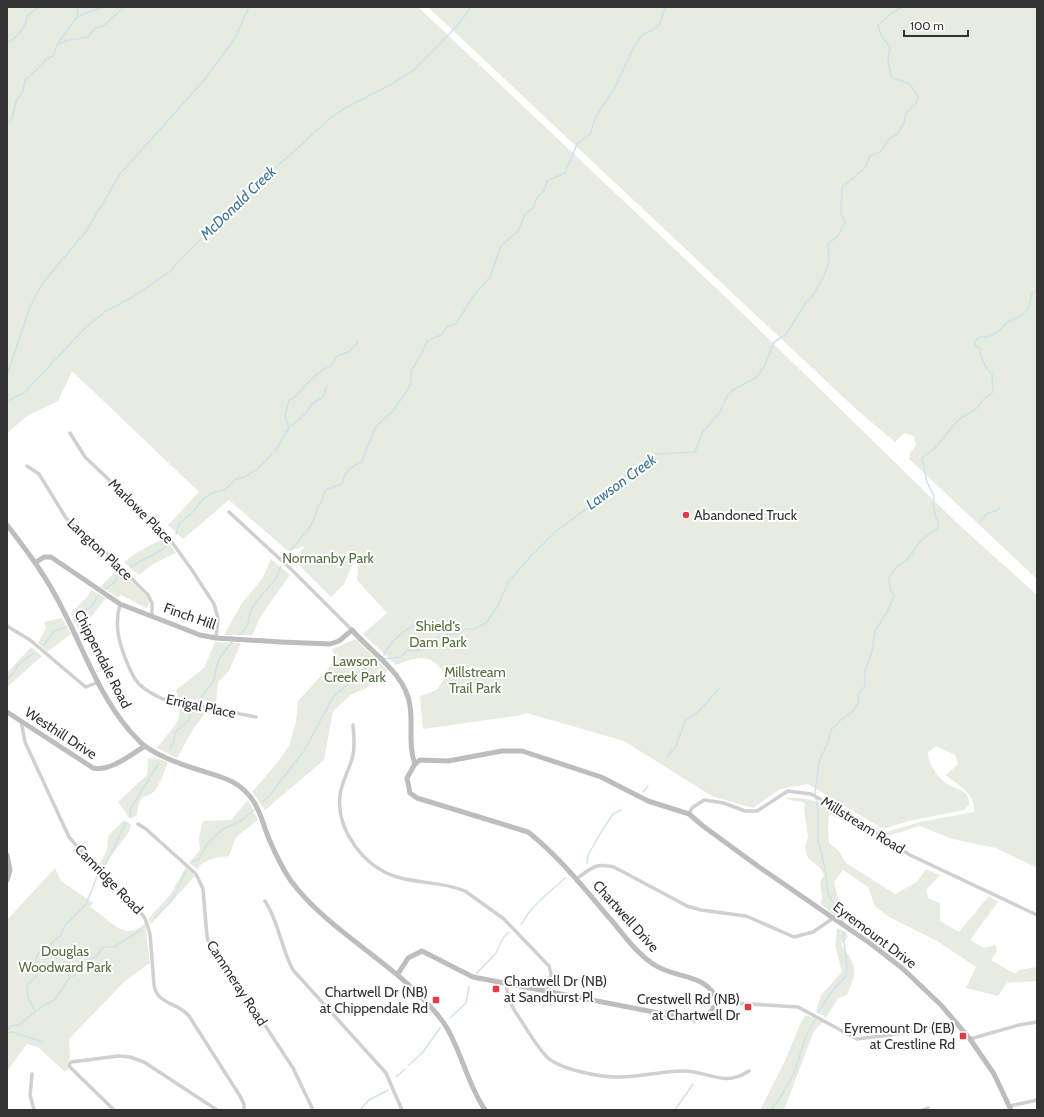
<svg xmlns="http://www.w3.org/2000/svg" width="1044" height="1117" viewBox="0 0 1044 1117" font-family="Cabin,sans-serif">
	<style>
		.green { fill: #e6ecdf }
		.lines { fill: none; stroke-linecap: round; stroke-linejoin: round }
		.stream { stroke: #cfe2ee; stroke-width: 1.5 }
		.street { stroke: #d0d0d0; stroke-width: 3.5 }
		.secondary { stroke: #bdbdbd; stroke-width: 5 }
		.poi-dot { fill: #e63946; stroke: #fff; stroke-width: 1.5 }
		.labels { text-anchor: middle; dominant-baseline: central; stroke-width: 4; stroke-linejoin: round; paint-order: stroke }
		.street-label { font-size: 14px; fill: #333; stroke: #fff }
		.poi-label { font-size: 14px; fill: #333; stroke: #fff; text-anchor: end }
		.park-label { font-size: 14px; fill: #56703f; stroke: #fff }
		.water-label { font-size: 15px; font-style: italic; fill: #3f7597; stroke: #fff }
	</style>
	<rect width="100%" height="100%" fill="#fff"/>
	<!-- green -->
	<path class="green" d="M7,7H418L736,307L957,523L1037,595V868L996,848L952,839L920,826L888,836L886,835L887,832L920,822L974,812C977,794 957,785 946,775L958,764L955,755L936,746L928,752C927,763 939,780 949,785C958,790 970,790 969,805L964,810L909,821L883,829L808,784L780,789L753,808L712,796L624,741L527,713L516,716L423,729L420,696L437,690L446,676C431,652 420,656 396,665L363,634L387,613L357,580L359,555L357,554L344,584L331,597L294,560L305,546L288,551L229,500L183,539L168,525L199,492L72,371L58,401L27,416L7,433Z
		M428,7H1037V579L909,459L910,453L916,445L914,436L904,433L895,442L857,410Z
		M166,537L176,553L153,564L139,575L124,562L136,553Z
		M271,559L290,575L262,614L252,635H224L242,603L262,579Z
		M118,569L148,598L149,604L146,608L121,595L118,597L100,587Z
		M91,590L106,598L87,622L78,628L71,613L87,597Z
		M62,618L71,634L47,652L38,643L46,628L44,622Z
		M356,639L388,671L372,681L367,688L352,694L333,711L324,760L265,810L252,792L278,762L289,746L296,722L298,701L336,660L332,649Z
		M215,642L241,643L229,671L218,682L216,703L178,697L176,690L204,668Z
		M31,647L42,656L7,687V673Z
		M181,706L207,711L193,729L177,758L157,748L178,721Z
		M148,758L159,759L168,762C165,771 161,781 156,789C147,802 140,787 137,815L130,819L118,802L147,775Z
		M786,797L807,799L829,805L852,821L850,824L829,814L828,829L829,843L839,851L846,863L895,894L917,882L926,869L940,875L926,890L928,898L940,903V921L959,932L989,896L998,902L970,940L984,948L995,945L997,951L991,960L1015,974L1019,970L1037,967V981L1007,983L998,996L966,988L976,967L937,941L889,917L875,906L868,887L843,870L834,882L841,911L837,918L821,904L822,897L820,882L824,875L820,868L808,858L805,848L808,837L804,809L805,803L787,799Z
		M248,800L258,820L236,837L229,856C218,857 204,859 197,869L189,863L200,850L199,837L203,821L231,820Z
		M124,820L131,825L129,832L108,860L104,873L98,867L107,850L108,836Z
		M186,867L195,876L151,924L148,919L170,895Z
		M55,868L61,881L93,903L90,907C109,918 124,944 145,923L150,964H148L124,982L69,1039L70,1058L67,1064L69,1069L65,1072L38,1047L27,1044L7,1071V920Z
		M837,928L846,932L848,937L841,945C858,966 857,971 847,995L838,998L826,1018L816,1011L821,995L842,972L835,946Z
		M806,1015L823,1022L814,1031L784,1110H760L784,1063L801,1022Z"/>
	<g class="lines">
		<!-- stream -->
		<path class="stream" d="M77,18L78,7
			M7,43C17,37 26,29 27,16L40,7
			M57,45L76,18L88,12L106,7
			M7,124L12,119L16,101L23,91L25,80L43,64L45,60L53,56L57,45L65,41L88,37L95,28L103,26L124,7
			M7,375L30,307L42,284L87,230L120,174L205,79L235,38L249,7
			M7,401L24,393L86,327L106,311L133,297L169,272L210,229L235,208L261,179L289,156L329,119L345,108L392,84L414,70L458,25L471,7
			M289,428L285,416L289,400C292,398 295,397 297,395C303,387 321,368 330,367L337,356L349,352L358,342
			M275,451L289,428L305,414L312,404L323,397L327,386
			M327,489L342,484L344,477L349,469L362,461L376,426L393,411L407,391L411,382V371L421,355L427,341L441,335L448,326L454,325L458,321L473,296L490,277L501,246L518,231L525,214L534,207L536,199L544,191L547,181L565,173L577,144L590,134L596,116L615,88L633,48L643,34L653,30L659,25L665,7
			M980,521L988,513L995,511L1000,508
			M176,534L179,524L192,513L204,498L215,492L224,490L236,479L245,477L257,469L272,454
			M287,556C296,541 317,525 317,508L320,505L325,491
			M130,567L160,551L170,542
			M105,589L113,584L122,572
			M74,621L82,611L91,607L99,595
			M239,635C254,623 245,618 254,605C261,596 269,587 276,578C278,575 279,570 281,566
			M44,645L54,631L67,627
			M383,657C390,640 407,628 423,621
			M383,659L401,657L408,650L413,651L425,649L431,641L440,636L456,634L466,629H474L486,623L496,609L509,581L531,556L555,532L604,496L626,475L655,454L695,452L702,433L720,412L727,396L733,390L757,377L765,365L774,342L784,336L789,330L806,302L812,297L824,276L829,262L828,244L838,236L845,222L841,214L842,187L864,169L870,156L880,152L889,139L897,134L904,123L906,113L917,102L918,97L910,84L893,78L891,76L888,60L890,47L881,35L878,25L892,13L902,7
			M7,679L14,673L18,665L34,653
			M199,700C202,696 214,682 215,677C216,674 215,669 217,665C219,656 227,649 232,642
			M169,750L174,741L175,732L188,721L194,708
			M667,757L676,746L685,721L698,712L719,689
			M643,792L648,786
			M262,802L270,795L304,751L333,697L366,668L380,660
			M130,816L131,808L159,763
			M192,862L199,859L207,844L223,829L242,820L254,810
			M587,863L588,855L603,829L613,814L621,810
			M104,867L126,823
			M155,918L172,900L186,871
			M843,921L828,893L825,868L818,839V812L815,792L819,762L828,742L831,730L842,719L851,713L859,702L858,694L865,686V670L872,651L875,631L887,612L894,596L890,589L889,576L899,565L908,559L921,540L938,528V522L935,515L933,503L934,496L927,482L922,458L935,448L958,420L977,408L985,398L993,392L992,374C985,367 980,358 980,349L975,345V342L979,337H988L998,332L1006,323L1022,315L1028,309L1032,294L1037,290
			M521,924C525,920 526,915 530,911C541,898 553,889 565,878
			M476,974L496,953L503,938L509,932
			M35,1011L28,998L27,986L38,974L36,958L38,954L61,935L65,925L86,904L97,877
			M818,1013L831,992L846,976L847,967L843,932
			M450,1018L466,1003L469,986
			M7,1031L10,1026L19,1025L44,1005L55,1000L69,978L75,975L81,965L85,961L96,957L103,947H114L141,930
			M7,1033L13,1032L43,1042
			M409,1065L423,1052L440,1028
			M396,1077L405,1069
			M360,1110L369,1100L388,1090
			M675,1110L693,1084
			M771,1110C780,1098 788,1087 794,1073C802,1052 803,1037 816,1018"/>
		<!-- street -->
		<path class="street" d="M70,433L85,457L166,534L192,570L214,604L218,618L216,638
			M27,466L39,474L66,518L74,526L105,552L148,595L152,603V615
			M229,512L293,571L352,630
			M120,604C114,626 119,644 128,665C131,671 133,678 139,684C146,691 154,695 163,699L256,717
			M7,626L30,640L82,684L86,687L98,682
			M21,721L25,742L69,837L103,876L136,907L145,918L150,934L154,985C157,1005 178,1002 189,1016L240,1096L244,1104V1110
			M353,725C354,735 355,746 353,755C350,769 341,782 340,796C336,830 364,867 397,877C420,884 440,881 465,891L504,919L549,966L551,974L547,991
			M689,814L692,808L704,800L724,803L745,811H757L788,791L811,794L852,817L910,855L1037,915
			M138,824L146,829L196,874L203,889L207,936L209,945L236,981L293,1068L313,1110
			M576,879C591,869 595,862 614,867L687,906L701,910L746,916L794,937L813,932L832,919
			M265,901C279,922 281,948 293,970L386,1073L402,1110
			M507,984C505,1000 516,1012 524,1025C531,1036 538,1048 547,1057C559,1069 599,1077 616,1077C638,1078 660,1071 683,1071C710,1071 723,1088 749,1071
			M718,1002L798,1007L857,1039L897,1034L954,1022
			M970,1039L1019,1025L1037,1022
			M32,1074L30,1095L34,1110
			M1010,1106L1037,1100
			M114,1110L71,1068L69,1065L71,1062L118,1056L130,1057L144,1062L217,1110
			M923,1110L928,1108"/>
		<!-- secondary -->
		<path class="secondary" d="M7,525C28,552 48,579 63,610C84,650 99,695 129,730C134,735 139,742 145,746C158,756 183,765 199,770C215,775 233,779 245,791C259,804 262,822 269,839C275,853 282,868 291,881C327,929 384,957 425,1001C433,1009 441,1018 447,1028C462,1054 468,1085 485,1110
			M35,563L44,557H51L120,604L200,635L216,638L281,642L330,644L339,641L352,630C372,653 406,674 410,706C413,726 408,746 415,764
			M7,712L93,768C110,772 130,755 145,746
			M7,855L10,870L7,880
			M398,974L408,958L422,951L473,977L695,1020L707,1016L718,1002C707,972 676,980 653,964C637,953 625,937 613,922C586,891 560,857 528,832L417,798L410,793L407,778L415,764L420,760L448,761L502,751H522L601,777L648,801L689,814L703,826L759,867L871,944L902,968L941,1005L970,1039L994,1074L1011,1110"/>
	</g>
	<!-- markers -->
	<g class="poi-dot">
		<circle cx="686" cy="515" r="4"/>
		<rect x="492" y="985" width="8" height="8" rx="2"/>
		<rect x="432" y="996" width="8" height="8" rx="2"/>
		<rect x="744" y="1003" width="8" height="8" rx="2"/>
		<rect x="959" y="1032" width="8" height="8" rx="2"/>
	</g>
	<g class="labels">
		<!-- street labels -->
		<g class="street-label">
			<text transform="translate(141 511) rotate(45)">Marlowe Place</text>
			<text transform="translate(100 549) rotate(43)">Langton Place</text>
			<text transform="translate(190 616) rotate(19)">Finch Hill</text>
			<text transform="translate(103 659) rotate(63)">Chippendale Road</text>
			<text transform="translate(201 706) rotate(12)">Errigal Place</text>
			<text transform="translate(61 733) rotate(33)">Westhill Drive</text>
			<text transform="translate(863 825) rotate(32)">Millstream Road</text>
			<text transform="translate(109 879) rotate(46)">Camridge Road</text>
			<text transform="translate(626 916) rotate(48)">Chartwell Drive</text>
			<text transform="translate(875 935) rotate(37)">Eyremount Drive</text>
			<text transform="translate(237 983) rotate(57)">Cammeray Road</text>
		</g>
		<!-- poi labels -->
		<g class="poi-label">
			<text x="694" y="515" text-anchor="start">Abandoned Truck</text>
			<text x="504" y="981" text-anchor="start">Chartwell Dr (NB)<tspan x="504" dy="16">at Sandhurst Pl</tspan></text>
			<text x="428" y="992">Chartwell Dr (NB)<tspan x="428" dy="16">at Chippendale Rd</tspan></text>
			<text x="740" y="999">Crestwell Rd (NB)<tspan x="740" dy="16">at Chartwell Dr</tspan></text>
			<text x="955" y="1028">Eyremount Dr (EB)<tspan x="955" dy="16">at Crestline Rd</tspan></text>
		</g>
		<!-- park labels -->
		<g class="park-label">
			<text x="328" y="558">Normanby Park</text>
			<text x="438" y="626">Shield's<tspan x="438" dy="16">Dam Park</tspan></text>
			<text x="355" y="661">Lawson<tspan x="355" dy="16">Creek Park</tspan></text>
			<text x="475" y="672">Millstream<tspan x="475" dy="16">Trail Park</tspan></text>
			<text x="65" y="951">Douglas<tspan x="65" dy="16">Woodward Park</tspan></text>
		</g>
		<!-- water labels -->
		<g class="water-label">
			<text transform="translate(238 203) rotate(-44)">McDonald Creek</text>
			<text transform="translate(621 482) rotate(-36)">Lawson Creek</text>
		</g>
	</g>
	<!-- border -->
	<rect width="1044" height="1117" fill="none" stroke="#333333" stroke-width="16"/>
	<!-- scale -->
	<path d="M904 30v6h64v-6" fill="none" stroke="#333333" stroke-width="2"/>
	<text x="910" y="30" font-size="12" fill="#333333" stroke="#ffffff" stroke-width="3" paint-order="stroke">100 m</text>
</svg>
